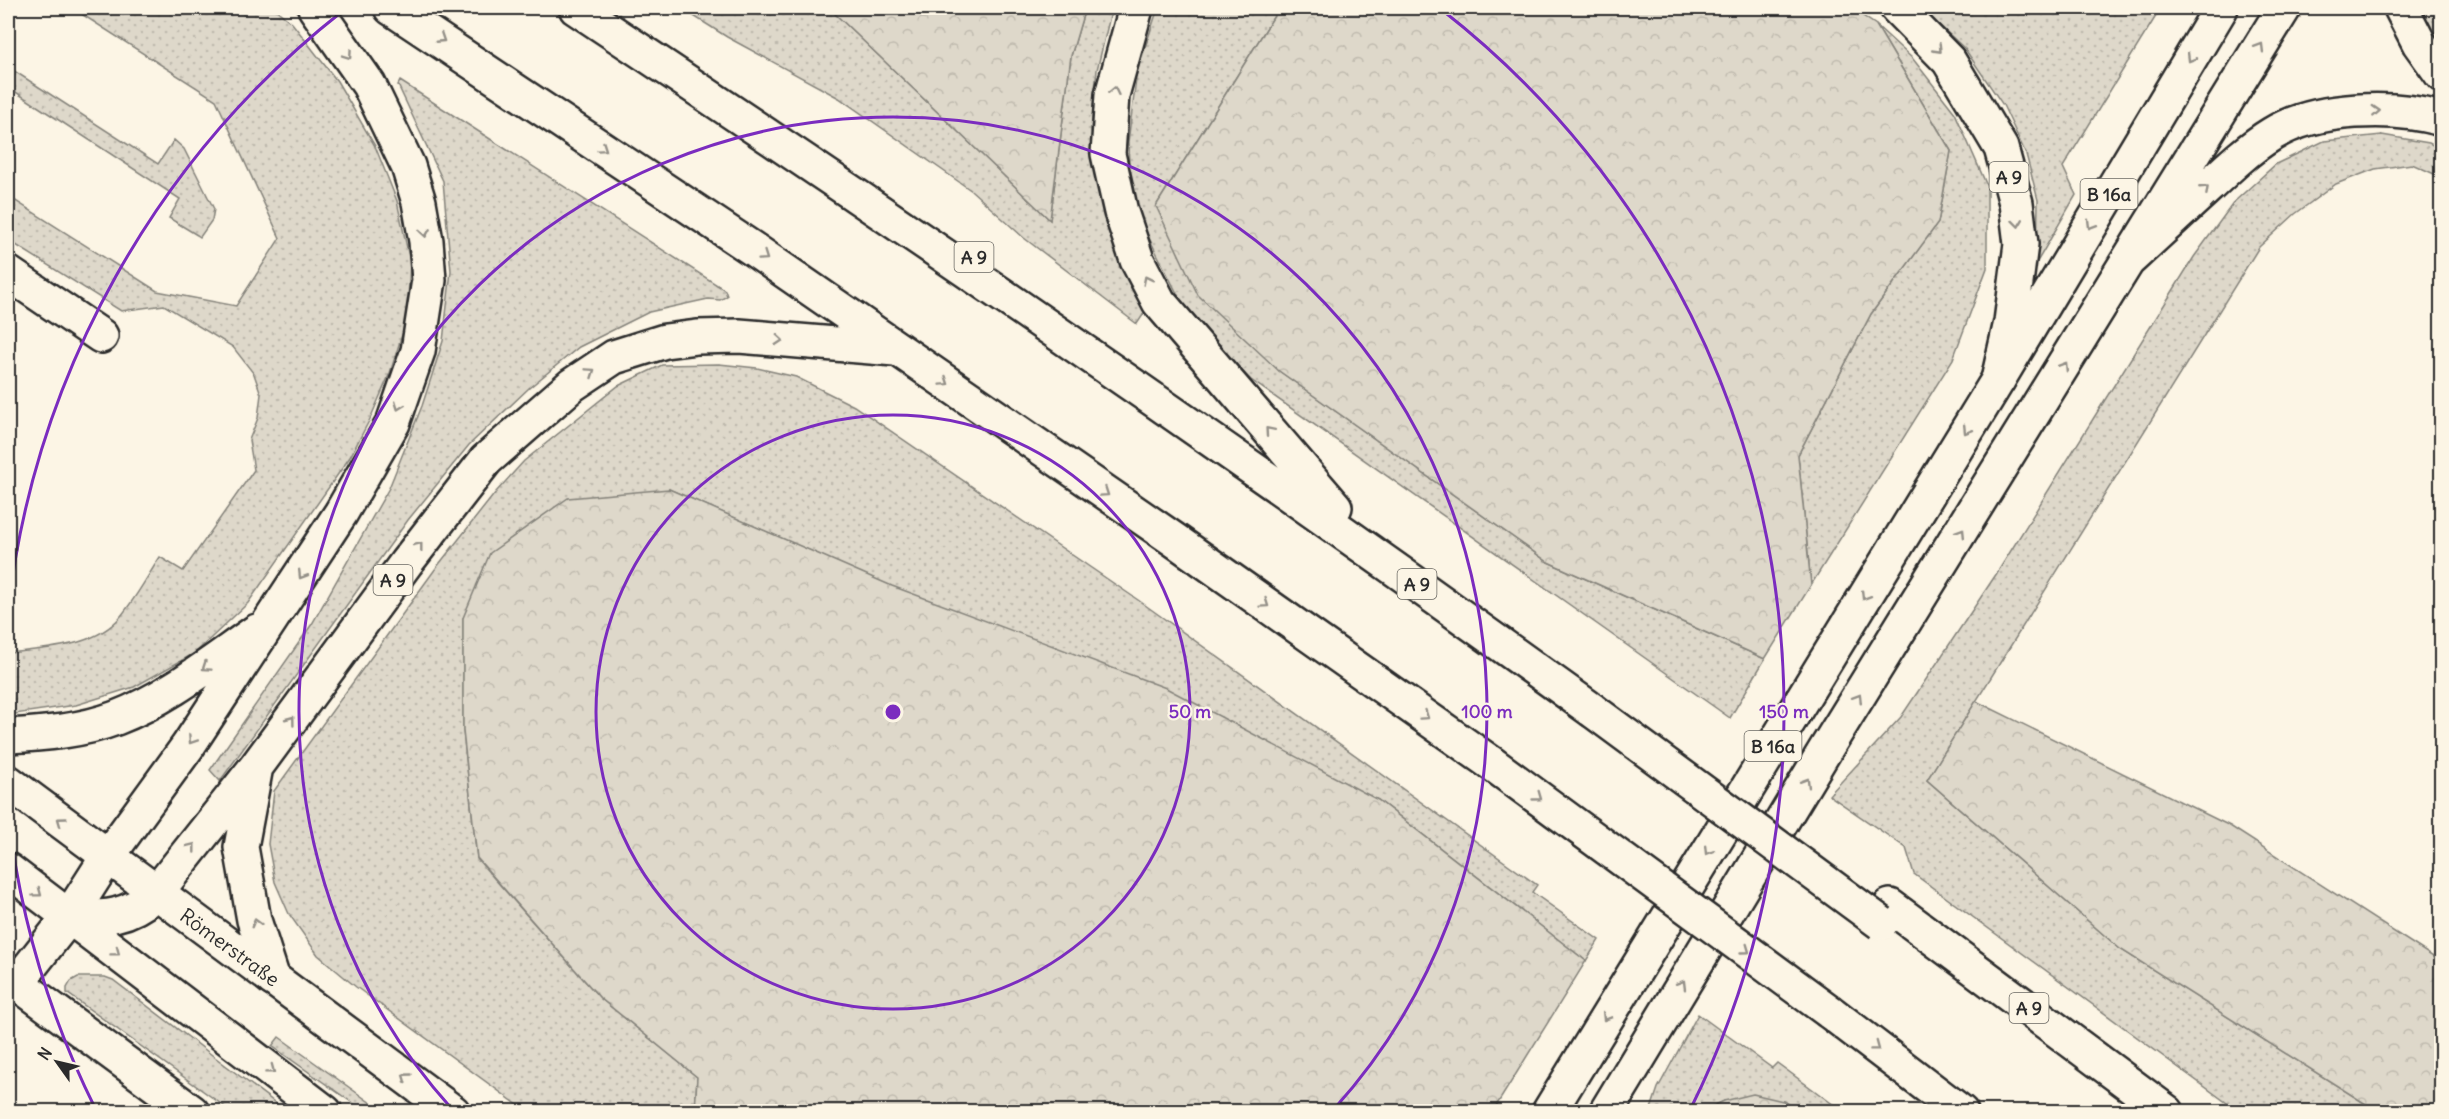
<svg xmlns="http://www.w3.org/2000/svg" width="2449" height="1119" viewBox="0 0 2449 1119" font-family="Delius,sans-serif">
	<style>
		.grass { fill: url(#grass-dots); stroke: #84827a; stroke-width: 1.5 }
		.forest { fill: url(#forest-crowns); stroke: #84827a; stroke-width: 1.5 }
		.lines { fill: none; stroke-linecap: round; stroke-linejoin: round }
		.minor-casing { stroke: #2b2b2b; stroke-width: 38 }
		.primary-casing { stroke: #2b2b2b; stroke-width: 38 }
		.trunk-casing { stroke: #2b2b2b; stroke-width: 38 }
		.motorway-casing { stroke: #2b2b2b; stroke-width: 38 }
		.minor { stroke: #fcf5e5; stroke-width: 33 }
		.primary { stroke: #fcf5e5; stroke-width: 33 }
		.trunk { stroke: #fcf5e5; stroke-width: 33 }
		.motorway { stroke: #fcf5e5; stroke-width: 33 }
		.motorway-bridge-casing { stroke: #2b2b2b; stroke-width: 38; stroke-linecap: butt }
		.motorway-bridge { stroke: #fcf5e5; stroke-width: 33 }
		.oneway { stroke: #949088 }
		.ring { fill: none; stroke: #7b2cbf; stroke-width: 3 }
		.labels { text-anchor: middle; dominant-baseline: central; stroke-width: 4.5; stroke-linejoin: round; paint-order: stroke }
		.shield { fill: #fcf5e5; stroke: #6a6863; stroke-width: 1.5 }
		.shield-label { font-size: 18px; font-weight: bold; fill: #2b2b2b }
		.street-label { font-size: 20px; fill: #2b2b2b; stroke: #fcf5e5 }
		.centre { fill: #7b2cbf; stroke: #fcf5e5; stroke-width: 3 }
		.ring-label { font-size: 18px; text-anchor: middle; font-weight: bold; fill: #7b2cbf; stroke: #fcf5e5; stroke-width: 4.5; stroke-linejoin: round; paint-order: stroke }
	</style>
	<defs>
		<pattern id="grass-dots" width="8" height="8" patternUnits="userSpaceOnUse" patternTransform="scale(1.5)"><rect width="8" height="8" fill="#ded8ca"/><path d="M2 2h.1M6 6h.1" fill="none" stroke="#bfbaae" stroke-width="1.8" stroke-linecap="round"/></pattern>
		<pattern id="forest-crowns" width="20" height="18" patternUnits="userSpaceOnUse" patternTransform="scale(1.5)"><rect width="20" height="18" fill="#ded8ca"/><path d="M2 6a3 3 0 1 1 6 0M12 15a3 3 0 1 1 6 0" fill="none" stroke="#bfbaae"/></pattern>
	</defs>
	<rect width="100%" height="100%" fill="#fcf5e5"/>
	<filter id="ink" filterUnits="userSpaceOnUse"><feTurbulence type="fractalNoise" baseFrequency=".0167" numOctaves="2"/><feDisplacementMap in="SourceGraphic" scale="12" xChannelSelector="R" yChannelSelector="G"/><feConvolveMatrix kernelMatrix="1 2 1 2 8 2 1 2 1" color-interpolation-filters="sRGB"/></filter>
	<g filter="url(#ink)">
		<!-- grass -->
		<path class="grass" d="M72,8H274L292,23L337,81L375,146L397,201L410,262L407,319L390,373L370,419L350,457L248,603L195,653L134,687L76,705L8,715V653C45,648 95,648 121,616C136,598 147,577 160,557L183,571L254,470L249,440L258,418L261,394L254,374L233,347L164,305L121,311L8,240V196L157,291L236,306L280,238L216,100Z
			M681,8H829L1050,220L1071,56L1085,8H1112L1097,70L1091,129L1101,196L1119,260L1147,309L1137,324L1024,238L972,191L839,98L727,37Z
			M1158,8H1279L1156,206L1279,371L1548,562L1765,659L1730,718L1251,380L1190,319L1145,230L1130,187L1128,142L1137,72Z
			M1921,8H2161L2063,167L2076,195L2037,262L2038,200L2026,154L2003,105L1965,49Z
			M2417,8H2441V50Z
			M1876,25L1913,59L1955,113L1987,186V268L1953,359L1811,585L1798,455L1871,314L1938,223L1951,151Z
			M8,67L158,164L174,140L184,149L214,209L212,220L200,237L197,235L169,218L180,199L8,87Z
			M400,81L725,290L727,296L720,300L708,299L649,312L579,347L529,388L469,445L408,520L220,781L210,770L312,624L389,488L422,406L443,341L451,271L443,181L398,85Z
			M2382,135L2429,143L2441,149V177L2412,164L2375,169L2336,184L2295,214L2259,247L1927,780L2120,949L2377,1111H2238L1914,874L1906,848L1829,795L1901,717L1997,573L2194,257L2234,202L2276,164L2324,141Z
			M719,364L757,368L796,377L854,406L1138,600L1537,885L1532,892L1599,940L1586,961L1378,800L669,489L463,618V731L477,859L600,998L697,1077L695,1111H526L356,987L318,955L289,914L275,882L268,844L274,791L436,568L496,492L524,461L618,386L662,365Z
			M78,977H105L113,980L286,1111H231L67,993V988L71,981Z
			M1698,1014L1772,1068L1777,1063L1842,1111H1798L1783,1101H1724L1703,1111L1650,1112L1658,1088Z
			M279,1037L382,1111H364L272,1046Z"/>
		<!-- forest -->
		<path class="forest" d="M829,8H1085L1071,56L1050,220Z
			M1279,8H1851L1876,25L1951,151L1938,223L1871,314L1798,455L1811,585L1765,659L1548,562L1279,371L1198,295L1156,206Z
			M669,489L892,586L1166,688L1378,800L1586,961L1493,1111H695L697,1077L600,998L477,858L463,731V618L490,553L568,498Z
			M1976,701L2230,826L2441,962V1111H2377L2120,949L1927,780Z
			M1753,1094L1783,1101L1798,1111H1703L1724,1101Z"/>
		<g class="lines">
			<defs>
				<path id="minor" d="M8,273L101,336
					M8,983H17L192,1112
					M17,983L69,917"/>
				<path id="primary" d="M8,782L453,1112
					M8,870L325,1112"/>
				<path id="trunk" d="M1549,1112L1998,380L2221,8
					M1606,1112L1827,747L2284,8"/>
				<path id="motorway" d="M391,8L753,249L1176,541L1491,763
					M576,8C919,235 1258,469 1592,710
					M1136,8L1112,95L1108,154L1121,212L1137,260L1159,302L1335,507
					M1897,8L1949,61L2001,148L2016,203L2021,244L2011,322L1998,380
					M2401,8L2419,43L2442,75
					M2131,258C2157,234 2183,210 2209,186C2228,168 2249,148 2272,134C2316,107 2393,105 2442,119
					M8,736C43,734 82,731 116,718C168,698 212,662 257,631
					M255,772L241,847L254,920L273,979
					M1890,906L2167,1112
					M69,917C106,918 127,918 156,893L256,767L406,563L486,460L572,385L614,357L665,341L697,337L739,336L895,349
					M69,917L108,856L188,746L341,513L393,423L418,351L429,280L426,241L419,202L408,166L369,85L315,8
					M1830,1012L1961,1112"/>
			</defs>
			<!-- minor casing -->
			<use href="#minor" class="minor-casing"/>
			<!-- primary casing -->
			<use href="#primary" class="primary-casing"/>
			<!-- trunk casing -->
			<use href="#trunk" class="trunk-casing"/>
			<!-- motorway casing -->
			<use href="#motorway" class="motorway-casing"/>
			<!-- minor -->
			<use href="#minor" class="minor"/>
			<!-- primary -->
			<use href="#primary" class="primary"/>
			<!-- trunk -->
			<use href="#trunk" class="trunk"/>
			<!-- motorway -->
			<use href="#motorway" class="motorway"/>
			<defs>
				<path id="motorway-bridge" d="M1592,710L1881,923
					M1491,763L1830,1012"/>
			</defs>
			<!-- motorway-bridge casing -->
			<use href="#motorway-bridge" class="motorway-bridge-casing"/>
			<!-- motorway-bridge -->
			<use href="#motorway-bridge" class="motorway-bridge"/>
		</g>
		<!-- one-way arrows -->
		<defs><path id="oneway-chevron" d="M-2-3.5L2.5 0L-2 3.5" fill="none" stroke-width="1.6" stroke-linecap="round" stroke-linejoin="round" transform="scale(1.5)"/></defs>
		<g class="oneway">
			<use href="#oneway-chevron" transform="translate(441 39) rotate(33)"/>
			<use href="#oneway-chevron" transform="translate(2260 47) rotate(-59)"/>
			<use href="#oneway-chevron" transform="translate(1938 49) rotate(46)"/>
			<use href="#oneway-chevron" transform="translate(348 55) rotate(55)"/>
			<use href="#oneway-chevron" transform="translate(2191 58) rotate(121)"/>
			<use href="#oneway-chevron" transform="translate(1114 91) rotate(-78)"/>
			<use href="#oneway-chevron" transform="translate(2376 111) rotate(-3)"/>
			<use href="#oneway-chevron" transform="translate(603 148) rotate(34)"/>
			<use href="#oneway-chevron" transform="translate(2205 189) rotate(-43)"/>
			<use href="#oneway-chevron" transform="translate(2018 223) rotate(83)"/>
			<use href="#oneway-chevron" transform="translate(2091 225) rotate(121)"/>
			<use href="#oneway-chevron" transform="translate(425 233) rotate(81)"/>
			<use href="#oneway-chevron" transform="translate(764 257) rotate(35)"/>
			<use href="#oneway-chevron" transform="translate(1147 280) rotate(-117)"/>
			<use href="#oneway-chevron" transform="translate(779 340) rotate(5)"/>
			<use href="#oneway-chevron" transform="translate(2064 366) rotate(-58)"/>
			<use href="#oneway-chevron" transform="translate(591 372) rotate(-34)"/>
			<use href="#oneway-chevron" transform="translate(945 382) rotate(34)"/>
			<use href="#oneway-chevron" transform="translate(399 406) rotate(111)"/>
			<use href="#oneway-chevron" transform="translate(1967 430) rotate(122)"/>
			<use href="#oneway-chevron" transform="translate(1269 431) rotate(-131)"/>
			<use href="#oneway-chevron" transform="translate(1105 493) rotate(34)"/>
			<use href="#oneway-chevron" transform="translate(1961 532) rotate(-58)"/>
			<use href="#oneway-chevron" transform="translate(419 546) rotate(-52)"/>
			<use href="#oneway-chevron" transform="translate(302 575) rotate(122)"/>
			<use href="#oneway-chevron" transform="translate(1865 596) rotate(122)"/>
			<use href="#oneway-chevron" transform="translate(1265 604) rotate(35)"/>
			<use href="#oneway-chevron" transform="translate(206 667) rotate(146)"/>
			<use href="#oneway-chevron" transform="translate(1858 698) rotate(-58)"/>
			<use href="#oneway-chevron" transform="translate(1425 716) rotate(35)"/>
			<use href="#oneway-chevron" transform="translate(291 720) rotate(-53)"/>
			<use href="#oneway-chevron" transform="translate(192 740) rotate(124)"/>
			<use href="#oneway-chevron" transform="translate(1806 782) rotate(-59)"/>
			<use href="#oneway-chevron" transform="translate(1538 797) rotate(36)"/>
			<use href="#oneway-chevron" transform="translate(61 821) rotate(-144)"/>
			<use href="#oneway-chevron" transform="translate(192 847) rotate(-52)"/>
			<use href="#oneway-chevron" transform="translate(1708 851) rotate(122)"/>
			<use href="#oneway-chevron" transform="translate(38 893) rotate(37)"/>
			<use href="#oneway-chevron" transform="translate(256 923) rotate(-105)"/>
			<use href="#oneway-chevron" transform="translate(1746 950) rotate(36)"/>
			<use href="#oneway-chevron" transform="translate(116 952) rotate(37)"/>
			<use href="#oneway-chevron" transform="translate(1682 984) rotate(-59)"/>
			<use href="#oneway-chevron" transform="translate(1606 1017) rotate(122)"/>
			<use href="#oneway-chevron" transform="translate(1876 1047) rotate(37)"/>
			<use href="#oneway-chevron" transform="translate(271 1070) rotate(37)"/>
			<use href="#oneway-chevron" transform="translate(406 1077) rotate(-144)"/>
		</g>
	</g>
	<!-- distance rings -->
	<g class="ring">
		<circle cx="893" cy="712" r="297"/>
		<path d="M452 1109A594 594 0 1 1 1334 1109"/>
		<path d="M96 1110A891 891 0 0 1 8 813M8 611A891 891 0 0 1 344 10M1442 10A891 891 0 0 1 1690 1110"/>
	</g>
	<g class="labels">
		<!-- shield labels -->
		<g class="shield">
			<rect x="1989.5" y="162" width="39" height="30" rx="4.5"/>
			<rect x="2080.5" y="179" width="57" height="30" rx="4.5"/>
			<rect x="954.5" y="242" width="39" height="30" rx="4.5"/>
			<rect x="373.5" y="565" width="39" height="30" rx="4.5"/>
			<rect x="1397.5" y="569" width="39" height="30" rx="4.5"/>
			<rect x="1744.5" y="731" width="57" height="30" rx="4.5"/>
			<rect x="2009.5" y="993" width="39" height="30" rx="4.5"/>
		</g>
		<g class="shield-label">
			<text x="2009" y="177">A 9</text>
			<text x="2109" y="194">B 16a</text>
			<text x="974" y="257">A 9</text>
			<text x="393" y="580">A 9</text>
			<text x="1417" y="584">A 9</text>
			<text x="1773" y="746">B 16a</text>
			<text x="2029" y="1008">A 9</text>
		</g>
		<!-- street labels -->
		<g class="street-label">
			<text transform="translate(230 947) rotate(36)">Römerstraße</text>
		</g>
	</g>
	<circle cx="893" cy="712" r="9" class="centre"/>
	<g class="ring-label">
		<text x="1190" y="718">50 m</text>
		<text x="1487" y="718">100 m</text>
		<text x="1784" y="718">150 m</text>
	</g>
	<!-- margin -->
	<rect width="2449" height="1119" fill="none" stroke="#fcf5e5" stroke-width="30"/>
	<rect x="15" y="15" width="2419" height="1089" fill="none" stroke="#2b2b2b" stroke-width="2" filter="url(#ink)"/>
	<!-- north arrow -->
	<g transform="translate(57 1062) rotate(304)" stroke="#fcf5e5" stroke-width="4.5" paint-order="stroke">
	<path d="M0-4.5L10 22L0 15L-10 22Z" fill="#2b2b2b"/>
	<text y="-9" font-size="16" font-weight="bold" text-anchor="middle" fill="#2b2b2b">N</text>
	</g>
</svg>
